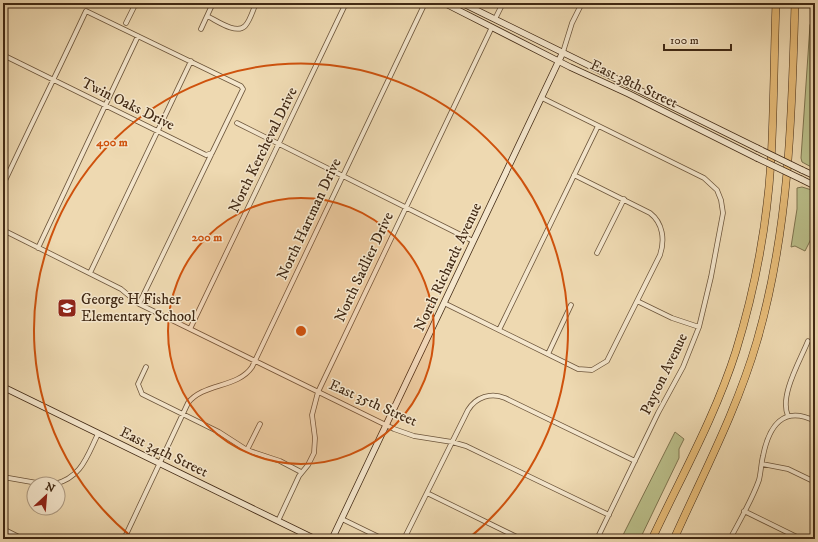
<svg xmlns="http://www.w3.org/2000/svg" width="818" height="542" viewBox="0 0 818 542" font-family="'IM FELL DW Pica',serif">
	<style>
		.green { fill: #babf8a; stroke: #7e744f }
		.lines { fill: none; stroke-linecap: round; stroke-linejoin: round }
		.street-casing { stroke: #6c553b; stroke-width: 5.5 }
		.secondary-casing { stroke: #412914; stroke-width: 7 }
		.highway-casing { stroke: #412914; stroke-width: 8 }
		.street { stroke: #f4e6cc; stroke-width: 4 }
		.secondary { stroke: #f4e6cc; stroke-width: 5.5 }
		.highway { stroke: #e7bc78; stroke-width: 7 }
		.secondary-bridge-casing { stroke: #412914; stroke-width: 7; stroke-linecap: butt }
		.secondary-bridge { stroke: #f4e6cc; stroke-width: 5.5 }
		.ring { fill: none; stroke: #cf520d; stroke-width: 2 }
		.labels { text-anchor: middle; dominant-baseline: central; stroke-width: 3; stroke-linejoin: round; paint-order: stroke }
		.street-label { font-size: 15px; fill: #412914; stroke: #f4e6cc }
		.poi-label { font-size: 15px; fill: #412914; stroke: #f4e6cc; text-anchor: start }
		.centre { fill: #cf520d; stroke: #f4e6cc; stroke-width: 2 }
		.ring-label { font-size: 12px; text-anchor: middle; font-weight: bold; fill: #cf520d; stroke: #f4e6cc; stroke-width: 3; stroke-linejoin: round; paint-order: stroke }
	</style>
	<rect width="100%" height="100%" fill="#eed9b1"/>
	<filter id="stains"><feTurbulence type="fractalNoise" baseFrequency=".005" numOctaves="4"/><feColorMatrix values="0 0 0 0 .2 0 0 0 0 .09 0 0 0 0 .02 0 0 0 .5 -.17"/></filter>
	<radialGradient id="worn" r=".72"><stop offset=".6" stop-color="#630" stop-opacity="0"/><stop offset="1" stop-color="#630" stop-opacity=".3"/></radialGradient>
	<!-- green -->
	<path class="green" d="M812,20L815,21V169L802,162L801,158L810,25Z
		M802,187L815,191V231L805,251L795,246L791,247L797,209V188Z
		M675,432L684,439L679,449V458L640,539H621Z"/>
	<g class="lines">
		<defs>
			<path id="street" d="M207,16C216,20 236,35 245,26C250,21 253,10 256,3
				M495,19L503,3
				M126,23L136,3
				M201,29L213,3
				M563,52L572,23L582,3
				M3,55L206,155L212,153L243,89L241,86L86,11C59,69 30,127 3,185
				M542,98L704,178L717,190L721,200L723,213L711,277L699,327L683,367L658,413L597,539
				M237,123L473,241
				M3,230L121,289L139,304L394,429L414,436L452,442L466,446L609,515
				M38,248L138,36
				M597,253L624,199
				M90,273L191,61
				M637,301L672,318L699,327
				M444,303L578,369L592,370L607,361L660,255C665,240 663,223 650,213L574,175
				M139,304L211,155
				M190,329L346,3
				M499,330L598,126
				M548,354L571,305
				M146,367L138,384L142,394L219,432L247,450L280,461L301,472
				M788,416C779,396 800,361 808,341
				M247,450L260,424
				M762,464L788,469L815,482
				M3,477L43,484
				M55,484C82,477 87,456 98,434
				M427,493L521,539
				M744,511L801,539
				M342,519L383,539
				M278,521L299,476L308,465L314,453L315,438L312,415L318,392L492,27
				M3,529L23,539
				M124,539L188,403C203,383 238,388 252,367L425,3
				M404,539L468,410C476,397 491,392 505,398L635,461
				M730,539C740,520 752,500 759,480C761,472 761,464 763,456C769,426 783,405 815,421"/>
			<path id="secondary" d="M444,3L570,67L629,94L757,158
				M462,3L757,148
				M802,170L815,176
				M801,179L815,186
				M3,387L315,539
				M332,539L563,52"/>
			<path id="highway" d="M652,539C681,477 715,417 736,351C755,289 767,225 771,161C774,108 774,55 776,3
				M674,539C703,474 737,410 757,341C789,231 792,117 795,3"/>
		</defs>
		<!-- street casing -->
		<use href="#street" class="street-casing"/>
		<!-- secondary casing -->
		<use href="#secondary" class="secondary-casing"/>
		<!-- highway casing -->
		<use href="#highway" class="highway-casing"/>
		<!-- street -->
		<use href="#street" class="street"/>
		<!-- secondary -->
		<use href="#secondary" class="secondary"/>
		<!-- highway -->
		<use href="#highway" class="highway"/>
		<defs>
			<path id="secondary-bridge" d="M757,148L802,170
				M757,158L801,179"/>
		</defs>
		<!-- secondary-bridge casing -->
		<use href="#secondary-bridge" class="secondary-bridge-casing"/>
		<!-- secondary-bridge -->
		<use href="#secondary-bridge" class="secondary-bridge"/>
	</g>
	<!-- distance rings -->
	<circle cx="301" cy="331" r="133" fill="#cf520d" fill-opacity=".12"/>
	<g class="ring">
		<circle cx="301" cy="331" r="133"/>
		<path d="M133 538A267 267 0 1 1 469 538"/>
	</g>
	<!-- icons -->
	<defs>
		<symbol id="school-square" viewBox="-11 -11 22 22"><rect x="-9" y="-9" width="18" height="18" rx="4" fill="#8f2418" stroke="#f4e6cc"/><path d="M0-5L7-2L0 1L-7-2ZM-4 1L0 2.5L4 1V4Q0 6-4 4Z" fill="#fff"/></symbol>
	</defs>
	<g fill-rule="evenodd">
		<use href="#school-square" x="56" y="297" width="22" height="22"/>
	</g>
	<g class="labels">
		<!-- street labels -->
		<g class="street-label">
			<text transform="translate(634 84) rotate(25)">East 38th Street</text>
			<text transform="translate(128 104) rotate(26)">Twin Oaks Drive</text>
			<text transform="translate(263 150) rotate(-64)">North Kercheval Drive</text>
			<text transform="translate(309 219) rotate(-65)">North Hartman Drive</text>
			<text transform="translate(364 267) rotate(-65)">North Sadlier Drive</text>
			<text transform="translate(448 267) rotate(-65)">North Richardt Avenue</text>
			<text transform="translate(664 374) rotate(-64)">Payton Avenue</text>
			<text transform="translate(373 403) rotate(24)">East 35th Street</text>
			<text transform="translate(164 452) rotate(26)">East 34th Street</text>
		</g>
		<!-- poi labels -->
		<g class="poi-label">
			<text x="81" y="299">George H Fisher<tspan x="81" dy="17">Elementary School</tspan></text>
		</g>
	</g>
	<circle cx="301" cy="331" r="6" class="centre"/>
	<g class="ring-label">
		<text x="112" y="146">400 m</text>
		<text x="207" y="241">200 m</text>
	</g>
	<!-- margin -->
	<rect width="818" height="542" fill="none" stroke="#eed9b1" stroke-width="16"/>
	<rect x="4" y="4" width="810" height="534" fill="none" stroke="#412914" stroke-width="2"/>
	<rect x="8" y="8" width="802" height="526" fill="none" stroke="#412914"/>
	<!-- north arrow -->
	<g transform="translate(46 496) rotate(26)"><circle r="19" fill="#f4e6cc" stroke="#ac9a82"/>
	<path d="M0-3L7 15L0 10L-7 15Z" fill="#8f2418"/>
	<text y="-6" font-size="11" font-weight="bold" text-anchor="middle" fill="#412914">N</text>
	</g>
	<!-- scale -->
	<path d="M664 44v6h67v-6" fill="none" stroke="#412914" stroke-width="2"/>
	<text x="670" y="44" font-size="12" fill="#412914" stroke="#f4e6cc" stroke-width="3" paint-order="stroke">100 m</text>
	<rect width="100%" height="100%" filter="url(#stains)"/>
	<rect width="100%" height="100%" fill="url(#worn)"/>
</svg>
